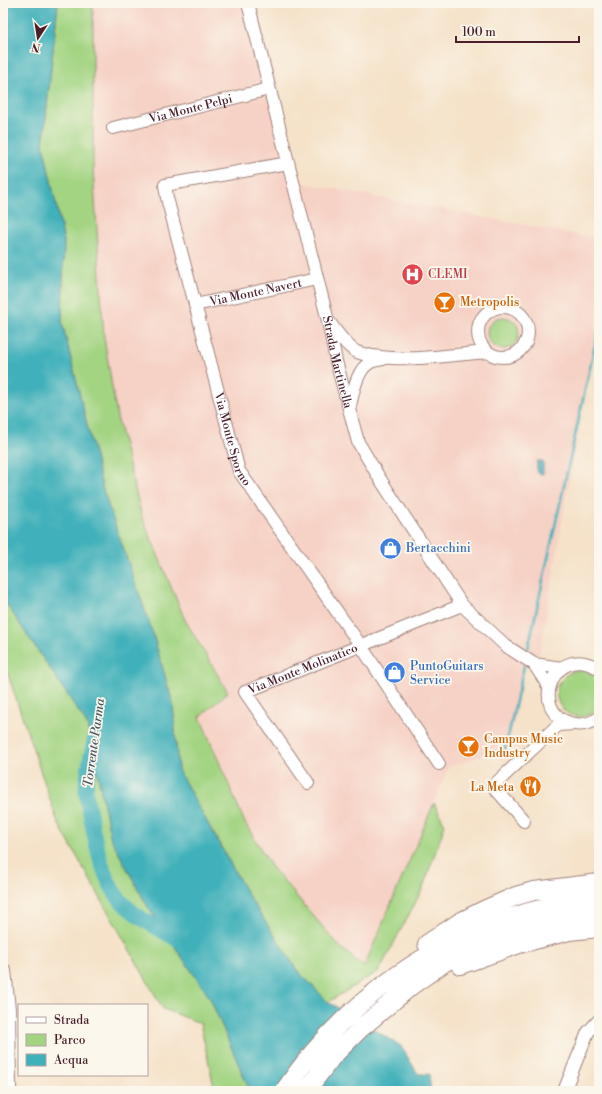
<svg xmlns="http://www.w3.org/2000/svg" width="602" height="1094" viewBox="0 0 602 1094" font-family="'Libre Bodoni',serif">
	<style>
		.built { fill: #f6d1c5 }
		.green { fill: #a3d482; stroke: #767a56 }
		.water { fill: #40b0ba; stroke: #456872 }
		.lines { fill: none; stroke-linecap: round; stroke-linejoin: round }
		.stream { stroke: #40b0ba; stroke-width: 2.5 }
		.river { stroke: #40b0ba; stroke-width: 15 }
		.minor-casing { stroke: #a0807a; stroke-width: 14 }
		.major-casing { stroke: #a0807a; stroke-width: 18 }
		.highway-casing { stroke: #a0807a; stroke-width: 20 }
		.minor { stroke: #fff; stroke-width: 12 }
		.major { stroke: #fff; stroke-width: 16 }
		.highway { stroke: #fff; stroke-width: 18 }
		.labels { text-anchor: middle; dominant-baseline: central; stroke-width: 3.5; stroke-linejoin: round; paint-order: stroke }
		.street-label { font-size: 12px; fill: #4a1f2b; stroke: #fbf7ec }
		.health-label { font-size: 12px; fill: #be3a42; stroke: #fbf7ec; text-anchor: start }
		.food-label { font-size: 12px; fill: #c56008; stroke: #fbf7ec; text-anchor: start }
		.shop-label { font-size: 12px; fill: #366cbe; stroke: #fbf7ec; text-anchor: start }
		.water-label { font-size: 13px; font-style: italic; fill: #465964; stroke: #fbf7ec }
	</style>
	<rect width="100%" height="100%" fill="#fbf7ec"/>
	<filter id="ink" filterUnits="userSpaceOnUse"><feTurbulence type="fractalNoise" baseFrequency=".025" numOctaves="2"/><feDisplacementMap in="SourceGraphic" scale="8" xChannelSelector="R" yChannelSelector="G"/><feConvolveMatrix kernelMatrix="1 2 1 2 8 2 1 2 1" color-interpolation-filters="sRGB"/></filter>
	<filter id="wash" filterUnits="userSpaceOnUse"><feTurbulence type="fractalNoise" baseFrequency=".012" numOctaves="4" result="noise"/><feDisplacementMap in="SourceGraphic" scale="16" xChannelSelector="R" yChannelSelector="G"/><feGaussianBlur stdDeviation="0.9" result="paint"/><feColorMatrix in="noise" values="0 0 0 0 0 0 0 0 0 0 0 0 0 0 0 0 0 1.4 0 .05"/><feComposite in="paint" operator="in"/></filter>
	<g filter="url(#wash)">
		<rect width="100%" height="100%" fill="#f5e2c9"/>
		<!-- built -->
		<path class="built" d="M93,3H256L303,183L599,239V307L539,657L528,654L508,748L449,766L364,967L338,945L271,866L245,823L200,717L228,692L185,620L142,517L117,417L104,337L93,169Z"/>
		<!-- green -->
		<path class="green" d="M58,3H93V169L104,337L117,417L142,517L185,620L228,692L200,717L245,823L271,866L338,945L364,967L434,803L445,825L422,890L379,971L328,1002L297,970L248,895L178,770L173,704L153,634L103,490L62,322L64,241L43,144Z
			M487 333a16 16 0 1 1 32 0a16 16 0 1 1-32 0Z
			M3,599L87,724L111,839L149,909L210,998L250,1091H215L200,1023L163,1009L58,823L3,660Z
			M576,670C585,670 593,672 599,680C599,687 601,703 598,708C596,711 592,714 588,715C560,725 540,683 576,670Z"/>
		<!-- water -->
		<path class="water" d="M3,3H58L43,144L64,241L62,322L103,490L153,634L173,704L178,770L248,895L297,970L328,1002L401,1046L418,1074H429L431,1091H250L210,998L149,909L111,839L87,724L3,599Z
			M537,461H543V474L537,473Z"/>
		<g class="lines">
			<!-- stream -->
			<path class="stream" d="M527,653L599,327
				M504,754L524,666"/>
			<!-- river -->
			<path class="river" d="M97,730C92,750 87,769 86,790C86,798 88,806 90,814C95,842 103,884 124,904C139,919 164,932 183,943"/>
		</g>
	</g>
	<g filter="url(#ink)">
		<g class="lines">
			<defs>
				<g id="minor">
					<path id="s1" d="M248,3L328,321L336,361L358,442L380,479L462,605L506,646L534,664L549,687"/>
					<path id="s2" d="M113,128L269,89"/>
					<path id="s3" d="M288,163L165,185L167,198L239,471L361,646L439,764"/>
					<path id="s4" d="M195,305L317,279"/>
					<circle cx="503" cy="332" r="25"/>
					<path d="M330,323C337,333 347,347 357,352C362,354 368,355 373,356C410,362 449,355 487,352"/>
					<path d="M350,406C353,393 357,368 371,362C375,360 380,360 383,359"/>
					<path d="M534,664L562,668"/>
					<path d="M599,669C554,641 528,710 570,723C580,726 590,724 599,718"/>
					<path id="s5" d="M308,783L245,692L462,605"/>
					<path d="M524,821L493,786L558,725L574,724"/>
					<path d="M564,1091L588,1032L599,1020"/>
				</g>
				<path id="major" d="M3,971L7,1009L8,1091"/>
				<path id="highway" d="M427,944L460,922L484,910L516,896L534,891L599,883
					M460,965L519,944L569,931L599,928
					M284,1091C346,999 441,932 548,907C565,903 582,901 599,898
					M306,1091L332,1057L361,1028L412,985L445,962L480,944L538,923L580,914L599,911"/>
			</defs>
			<!-- minor casing -->
			<use href="#minor" class="minor-casing"/>
			<!-- major casing -->
			<use href="#major" class="major-casing"/>
			<!-- highway casing -->
			<use href="#highway" class="highway-casing"/>
			<!-- minor -->
			<use href="#minor" class="minor"/>
			<!-- major -->
			<use href="#major" class="major"/>
			<!-- highway -->
			<use href="#highway" class="highway"/>
		</g>
	</g>
	<!-- icons -->
	<defs>
		<symbol id="hospital-disc" viewBox="-11 -11 22 22"><circle r="9.5" fill="#e0444e" stroke="#fbf7ec"/><path d="M-5-5h3v3.5h4V-5h3V5h-3V1.5h-4V5h-3Z" fill="#fff"/></symbol>
		<symbol id="bar-disc" viewBox="-11 -11 22 22"><circle r="9.5" fill="#e8710a" stroke="#fbf7ec"/><path d="M-6-5H6L.8 .8V4.5H3.5V6h-7V4.5H-.8V.8Z" fill="#fff"/></symbol>
		<symbol id="shop-disc" viewBox="-11 -11 22 22"><circle r="9.5" fill="#3f7fe0" stroke="#fbf7ec"/><path d="M-5-2.5h2.3a2.7 3.5 0 0 1 5.4 0H5L5.5 6h-11ZM-1.5-2.5h3a1.5 2.3 0 0 0-3 0Z" fill="#fff"/></symbol>
		<symbol id="restaurant-disc" viewBox="-11 -11 22 22"><circle r="9.5" fill="#e8710a" stroke="#fbf7ec"/><path d="M-5-6h1v4h1v-4h1v4h1v-4h1v5L-1.5 .5V6h-2V.5L-5-1ZM5-6V6H3V1.5H1.5Q1.5-4 5-6Z" fill="#fff"/></symbol>
	</defs>
	<g fill-rule="evenodd">
		<use href="#hospital-disc" x="400" y="262" width="25" height="25"/>
		<use href="#bar-disc" x="432" y="290" width="25" height="25"/>
		<use href="#shop-disc" x="378" y="536" width="25" height="25"/>
		<use href="#shop-disc" x="382" y="660" width="25" height="25"/>
		<use href="#bar-disc" x="456" y="734" width="25" height="25"/>
		<use href="#restaurant-disc" x="518" y="774" width="25" height="25"/>
	</g>
	<g class="labels">
		<!-- street labels -->
		<g class="street-label">
			<text stroke="none"><textPath href="#s2" startOffset="80">Via Monte Pelpi</textPath></text>
			<text stroke="none"><textPath href="#s4" startOffset="62">Via Monte Navert</textPath></text>
			<text stroke="none"><textPath href="#s1" startOffset="370">Strada Martinella</textPath></text>
			<text stroke="none"><textPath href="#s3" startOffset="388">Via Monte Sporno</textPath></text>
			<text stroke="none"><textPath href="#s5" startOffset="173">Via Monte Molinatico</textPath></text>
		</g>
		<!-- health labels -->
		<g class="health-label">
			<text x="428" y="274">CLEMI</text>
		</g>
		<!-- food labels -->
		<g class="food-label">
			<text x="460" y="302">Metropolis</text>
			<text x="484" y="739">Campus Music<tspan x="484" dy="14">Industry</tspan></text>
			<text x="514" y="787" text-anchor="end">La Meta</text>
		</g>
		<!-- shop labels -->
		<g class="shop-label">
			<text x="406" y="548">Bertacchini</text>
			<text x="410" y="666">PuntoGuitars<tspan x="410" dy="14">Service</tspan></text>
		</g>
		<!-- water labels -->
		<g class="water-label">
			<text transform="translate(94 743) rotate(-82)">Torrente Parma</text>
		</g>
	</g>
	<!-- margin -->
	<rect width="602" height="1094" fill="none" stroke="#fbf7ec" stroke-width="16"/>
	<!-- legend -->
	<rect x="18" y="1004" width="130" height="72" fill="#fbf7ec" stroke="#b4a19f"/>
	<rect x="26" y="1017" width="20" height="6" fill="#ffffff" stroke="#b4a19f"/>
	<text x="54" y="1024" font-size="12" fill="#4a1f2b">Strada</text>
	<rect x="26" y="1034" width="20" height="12" fill="#a3d482" stroke="#b4a19f"/>
	<text x="54" y="1044" font-size="12" fill="#4a1f2b">Parco</text>
	<rect x="26" y="1054" width="20" height="12" fill="#40b0ba" stroke="#b4a19f"/>
	<text x="54" y="1064" font-size="12" fill="#4a1f2b">Acqua</text>
	<!-- north arrow -->
	<g transform="translate(38 38) rotate(192)" stroke="#fbf7ec" stroke-width="3" paint-order="stroke">
	<path d="M0-3L7 15L0 10L-7 15Z" fill="#4a1f2b"/>
	<text y="-6" font-size="11" font-weight="bold" text-anchor="middle" fill="#4a1f2b">N</text>
	</g>
	<!-- scale -->
	<path d="M456 36v6h123v-6" fill="none" stroke="#4a1f2b" stroke-width="2"/>
	<text x="462" y="36" font-size="12" fill="#4a1f2b" stroke="#fbf7ec" stroke-width="3" paint-order="stroke">100 m</text>
</svg>
